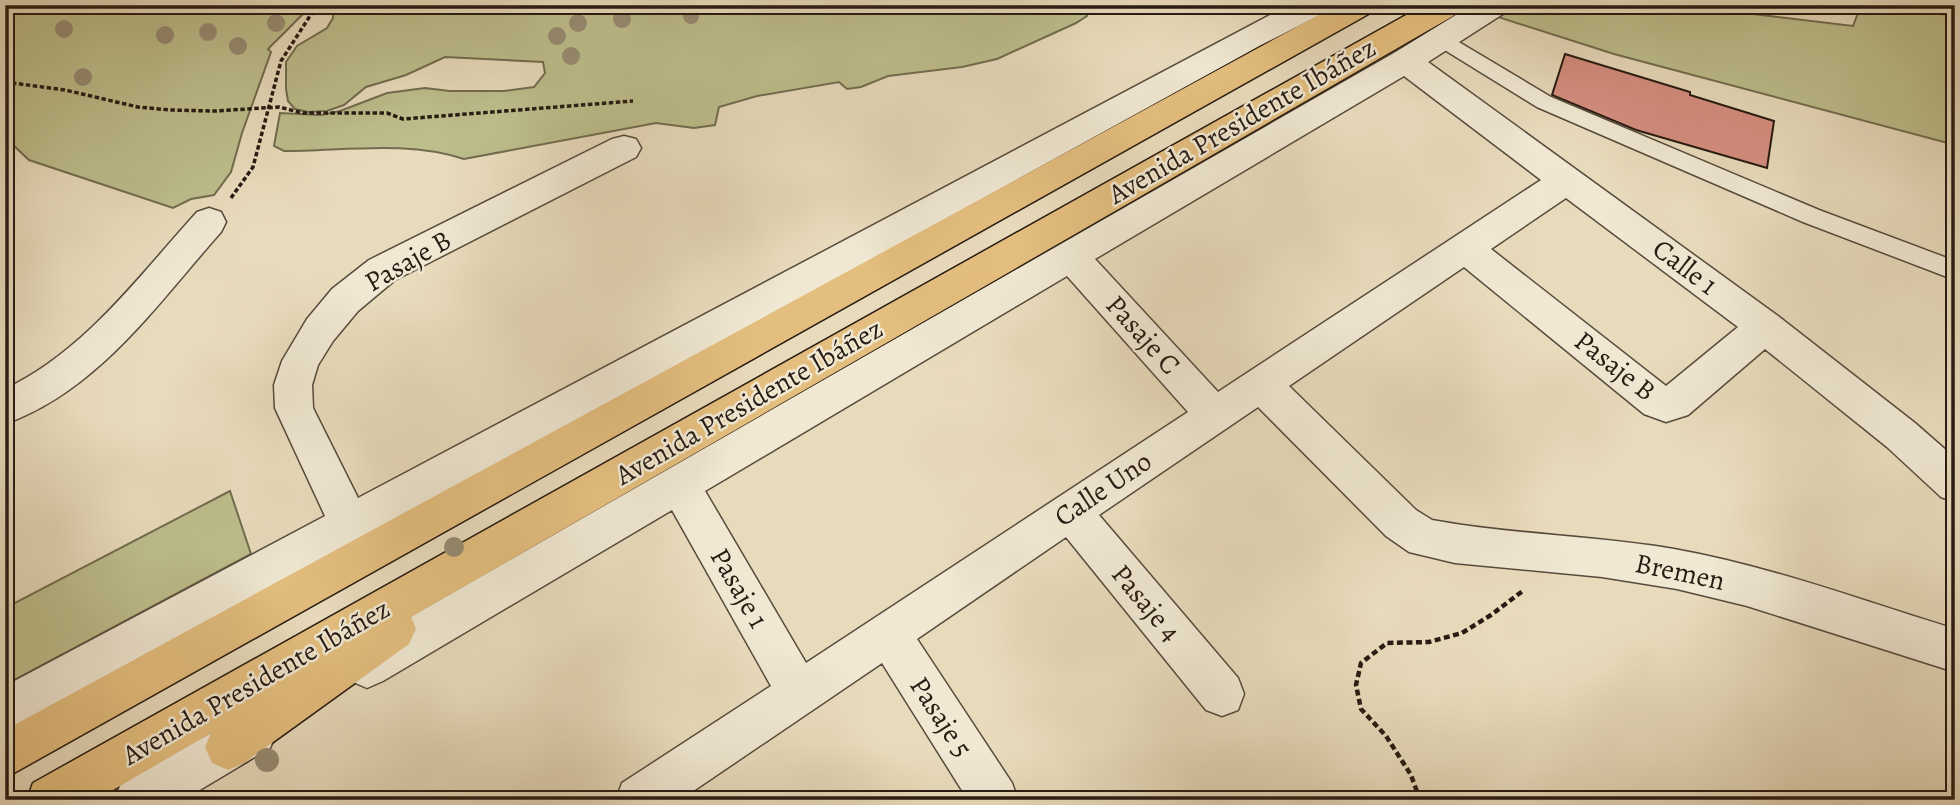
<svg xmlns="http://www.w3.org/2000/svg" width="1960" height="805" viewBox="0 0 1960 805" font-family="Alegreya,serif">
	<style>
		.green { fill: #bdbe8c; stroke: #726c50; stroke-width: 2 }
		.building { fill: #d58e80; stroke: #271b13; stroke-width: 2 }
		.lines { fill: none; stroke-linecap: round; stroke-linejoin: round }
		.service-casing { stroke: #574b3d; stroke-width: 3 }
		.minor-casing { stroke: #574b3d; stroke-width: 3 }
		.primary-casing { stroke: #271b13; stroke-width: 3 }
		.path-far1 { stroke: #271b13; stroke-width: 3.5; stroke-dasharray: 4.5 2.5; stroke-linecap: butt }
		.path { stroke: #271b13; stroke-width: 4.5; stroke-dasharray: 6 3.5; stroke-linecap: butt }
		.service { fill: #f0e8d3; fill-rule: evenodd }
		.minor { fill: #f0e8d3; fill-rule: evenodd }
		.primary { fill: #e4be7e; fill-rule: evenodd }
		.tree { fill: #978c73 }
		.labels { text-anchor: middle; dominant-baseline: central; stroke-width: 5; stroke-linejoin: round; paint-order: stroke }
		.street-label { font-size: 28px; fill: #271b13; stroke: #f0e8d3 }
	</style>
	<rect width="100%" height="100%" fill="#e8dbbc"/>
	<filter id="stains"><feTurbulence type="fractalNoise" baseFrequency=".00286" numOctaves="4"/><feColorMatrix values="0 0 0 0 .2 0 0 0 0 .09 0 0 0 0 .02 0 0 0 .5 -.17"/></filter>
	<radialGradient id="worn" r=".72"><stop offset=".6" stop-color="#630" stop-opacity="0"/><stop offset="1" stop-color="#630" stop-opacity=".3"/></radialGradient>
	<!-- green -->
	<path class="green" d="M5,5H305V12L268,49L271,52L242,133L231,172L214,195L191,199L173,208L29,160L12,144L5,142Z
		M477,5H1088L1087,16L1076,23L997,59L962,67L888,76L861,87L847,89L839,82L757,96L719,107L715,125L694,128L656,123L464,159C408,140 343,151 284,151L274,146L280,113L321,115L340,111L387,93L425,88L450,91H504L534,87L545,73L543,62L445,57L406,75L366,87L344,105L327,111L308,112L295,109L288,101L286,89V62L297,46L327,28L333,18V8L395,9Z
		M1514,5H1678L1853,26L1861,5H1955V145L1614,54L1498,17Z
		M230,491L251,554L5,685V608Z"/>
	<!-- building -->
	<path class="building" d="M1565,54L1690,92V95L1774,121L1767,168L1636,130L1552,95Z"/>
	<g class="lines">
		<defs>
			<path id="service" d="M1442,32L1551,97L1819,210L1955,261V280L1803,222L1537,107L1435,44L1432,39L1435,34Z"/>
			<path id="minor" d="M1289,5H1330L1326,12L1261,45L365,539L5,732V686L325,516L275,408L274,385L282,361L307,319L332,289L369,260L612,139L624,136L636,139L641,148L636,157L395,280L358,311L333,341L318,365L312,385L313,408L358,498Z
				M1472,5H1510L1506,12L1428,62L1778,316L1915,423L1955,458V502L1941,497L1887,447L1765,349L1688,415L1666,422L1644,414L1464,267L1289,386L1416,510L1432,520C1512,535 1594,535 1674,549C1770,566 1863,601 1955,629V672L1747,606L1677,589L1602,577L1455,563L1409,552L1386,536L1258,407L1099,515L1238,678L1244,694L1238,710L1222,716L1206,710L1066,537L917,639L1012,783L1018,800H968L882,663L680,800H616L622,783L771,686L672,510L383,681L367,688L351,681L345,666L351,651L1394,53ZM1404,76L1541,180L1218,392L1095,259ZM1566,198L1738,327L1666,386L1491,249ZM1067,276L1188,412L806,663L705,491Z
				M209,208L221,212L226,222L221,232C157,304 99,390 5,424V389C84,352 139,276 197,212Z
				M254,709L270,716L277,732L270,748L183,800H115L121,783Z"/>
			<path id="primary" d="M1337,5H1376L1372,12L5,778V730Z
				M1424,5H1464L1460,12L411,617L416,629L409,644L244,763L228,770L212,763L205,747L211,733L96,800H27L33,783Z"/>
		</defs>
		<!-- service casing -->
		<use href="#service" class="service-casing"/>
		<!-- minor casing -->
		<use href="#minor" class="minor-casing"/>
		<!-- primary casing -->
		<use href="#primary" class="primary-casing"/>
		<!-- path-far1 -->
		<path class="path-far1" d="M1787,5L1955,14
			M5,82L65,90L138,107L170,110L215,111L279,107L303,113H387L403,119L633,101
			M231,198L253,167L281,61L317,5"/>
		<!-- path -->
		<path class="path" d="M1420,800L1411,775L1386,736L1361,709L1356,685L1361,663L1387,643L1429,642L1462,633L1491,615L1524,590"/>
		<!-- service -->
		<use href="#service" class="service"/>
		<!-- minor -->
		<use href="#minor" class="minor"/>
		<!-- primary -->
		<use href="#primary" class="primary"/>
	</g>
	<!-- trees -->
	<g class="tree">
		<circle cx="691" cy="16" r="8"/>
		<circle cx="622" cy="19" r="9"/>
		<circle cx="276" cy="23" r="9"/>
		<circle cx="578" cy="23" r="9"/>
		<circle cx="64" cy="29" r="9"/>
		<circle cx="208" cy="32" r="9"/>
		<circle cx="165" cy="35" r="9"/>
		<circle cx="557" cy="36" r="9"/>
		<circle cx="238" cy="46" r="9"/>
		<circle cx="571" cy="56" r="9"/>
		<circle cx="83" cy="77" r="9"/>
		<circle cx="454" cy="547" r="10"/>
		<circle cx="267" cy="760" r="12"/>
	</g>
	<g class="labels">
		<!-- street labels -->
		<g class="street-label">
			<text transform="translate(1242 121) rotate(-30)">Avenida Presidente Ibáñez</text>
			<text transform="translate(408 261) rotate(-30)">Pasaje B</text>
			<text transform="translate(1685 267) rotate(37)">Calle 1</text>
			<text transform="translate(1143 335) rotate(48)">Pasaje C</text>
			<text transform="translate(1615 366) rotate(38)">Pasaje B</text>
			<text transform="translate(749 402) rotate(-30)">Avenida Presidente Ibáñez</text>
			<text transform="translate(1103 489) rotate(-34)">Calle Uno</text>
			<text transform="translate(1680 572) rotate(12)">Bremen</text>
			<text transform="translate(739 588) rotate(60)">Pasaje 1</text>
			<text transform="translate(1146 603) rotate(50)">Pasaje 4</text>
			<text transform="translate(256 682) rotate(-30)">Avenida Presidente Ibáñez</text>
			<text transform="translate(941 717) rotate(57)">Pasaje 5</text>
		</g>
	</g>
	<!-- margin -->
	<rect width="1960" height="805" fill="none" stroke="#e8dbbc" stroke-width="28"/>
	<rect x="7" y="7" width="1946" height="791" fill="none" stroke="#271b13" stroke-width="3.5"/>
	<rect x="14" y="14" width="1932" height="777" fill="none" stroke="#271b13" stroke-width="2"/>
	<rect width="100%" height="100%" filter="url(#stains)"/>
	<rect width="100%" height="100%" fill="url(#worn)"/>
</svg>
